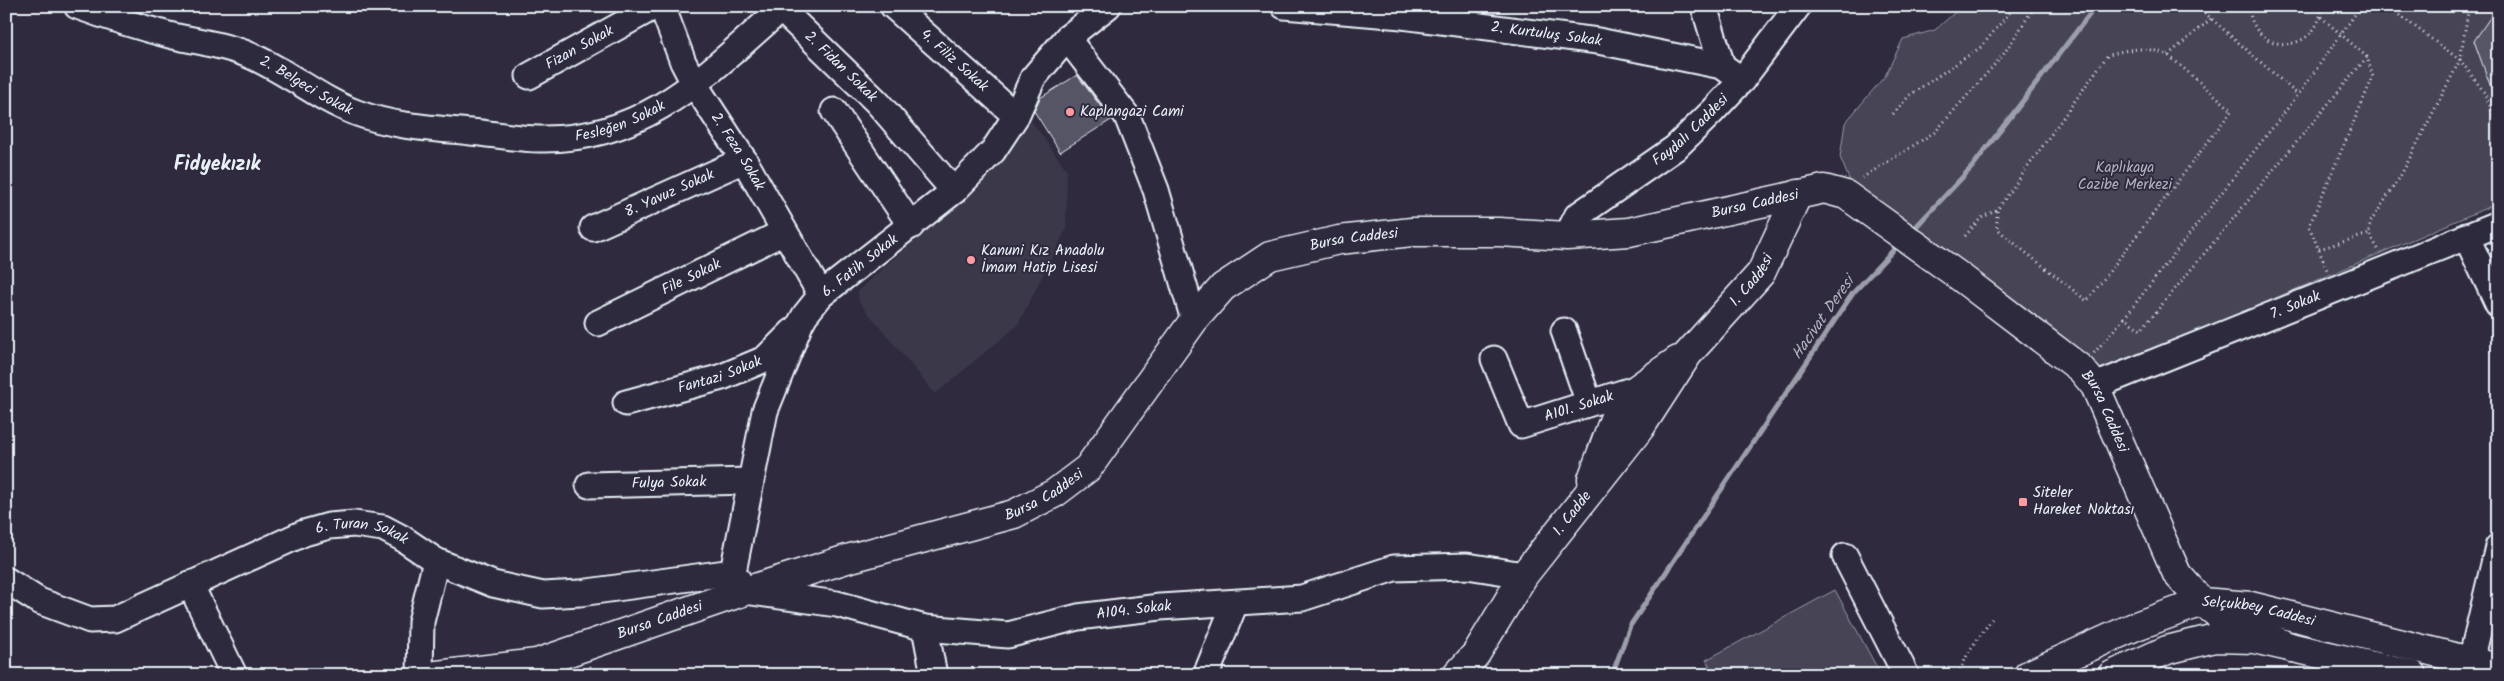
<svg xmlns="http://www.w3.org/2000/svg" width="2504" height="681" viewBox="0 0 2504 681" font-family="Kalam,sans-serif">
	<style>
		.built { fill: #3b3749 }
		.green { fill: #464455; stroke: #979aa6 }
		.lines { fill: none; stroke-linecap: round; stroke-linejoin: round }
		.stream { stroke: #9c9fab; stroke-width: 5 }
		.building { fill: #575565; stroke: #e8f1f8 }
		.minor-casing { stroke: #e8f1f8; stroke-width: 29 }
		.major-casing { stroke: #e8f1f8; stroke-width: 31 }
		.path { stroke: #e8f1f8; stroke-width: 3; stroke-dasharray: 1 4; stroke-linecap: butt }
		.minor { stroke: #2f2a3d; stroke-width: 25 }
		.major { stroke: #2f2a3d; stroke-width: 28 }
		.poi-dot { fill: #ff9aa2; stroke: #2f2a3d; stroke-width: 2 }
		.labels { text-anchor: middle; dominant-baseline: central; stroke-width: 4; stroke-linejoin: round; paint-order: stroke }
		.street-label { font-size: 15px; fill: #e8f1f8; stroke: #2f2a3d }
		.poi-label { font-size: 15px; fill: #e8f1f8; stroke: #2f2a3d; text-anchor: start }
		.park-label { font-size: 15px; fill: #afb4bf; stroke: #2f2a3d }
		.water-label { font-size: 16px; font-style: italic; fill: #afb4be; stroke: #2f2a3d }
		.district-label { font-size: 20px; font-weight: bold; fill: #e8f1f8; stroke: #2f2a3d }
	</style>
	<rect width="100%" height="100%" fill="#2f2a3d"/>
	<filter id="ink" filterUnits="userSpaceOnUse"><feTurbulence type="fractalNoise" baseFrequency=".02" numOctaves="2"/><feDisplacementMap in="SourceGraphic" scale="10" xChannelSelector="R" yChannelSelector="G"/><feConvolveMatrix kernelMatrix="1 2 1 2 8 2 1 2 1" color-interpolation-filters="sRGB"/></filter>
	<g filter="url(#ink)">
		<!-- built -->
		<path class="built" d="M1030,119L1067,170L1066,230L1017,326L935,394L859,302L858,291L1008,154Z"/>
		<!-- green -->
		<path class="green" d="M1962,6H2498V203L2100,373L1851,184L1840,157L1845,123L1885,76L1903,39L1935,30Z
			M1835,590L1881,675H1715L1706,660Z"/>
		<g class="lines">
			<!-- stream -->
			<path class="stream" d="M1911,232L1972,167L2096,6
				M1612,675L1630,626L1853,293L1900,243"/>
		</g>
		<!-- building -->
		<path class="building" d="M2498,6V101H2496L2474,41Z
			M1077,75L1111,120L1060,152L1034,111L1040,98Z"/>
		<g class="lines">
			<defs>
				<g id="minor">
					<path id="s1" d="M77,6C107,17 138,27 169,35C194,41 219,44 244,53C284,68 316,98 357,113C395,127 431,128 471,132C493,134 517,139 540,139C646,141 708,73 781,9L877,102L954,191"/>
					<path id="s2" d="M662,6L683,62L695,85L744,160L821,295"/>
					<path id="s3" d="M893,6L1016,116"/>
					<path id="s4" d="M1108,6L1067,38L1033,78L1016,116L993,151L954,191L821,295L805,315L800,324L765,411L733,572L745,591L837,604L925,628L1008,635L1078,617L1160,607L1302,598L1394,568L1467,566L1524,575"/>
					<path id="s5" d="M1284,6L1402,16L1598,41L1722,66L1742,80"/>
					<path d="M1704,6L1722,66"/>
					<path d="M1067,38L1127,116L1156,190L1194,320"/>
					<path id="s6" d="M529,76L655,6"/>
					<path d="M834,111L911,226"/>
					<path id="s7" d="M593,228L744,160"/>
					<path id="s8" d="M1567,236L1577,216L1675,148L1712,112L1742,80L1798,6"/>
					<path d="M2466,236L2498,304"/>
					<path id="s9" d="M598,323L784,232"/>
					<path d="M1564,331L1589,403"/>
					<path id="s10" d="M1494,359L1521,425L1638,388"/>
					<path id="s11" d="M2095,386L2498,224"/>
					<path id="s12" d="M626,403L722,377L765,359L792,332"/>
					<path id="s13" d="M589,485L750,481"/>
					<path d="M1845,556L1906,675"/>
					<path id="s14" d="M6,580L39,601L90,620L115,619L304,533L329,526L354,524L383,528L402,538L436,561L493,584L543,595L580,593L733,572"/>
					<path d="M190,584L234,675"/>
					<path d="M925,628L934,675"/>
					<path d="M2471,661L2498,547"/>
					<path d="M420,675L421,622L436,561"/>
					<path d="M1206,675L1235,603"/>
				</g>
				<g id="major">
					<path d="M1592,479L1615,416L1638,388L1678,360"/>
					<path id="s15" d="M437,675L537,663L745,591L847,559L1014,514L1055,493L1088,468L1194,320L1223,287L1270,256L1339,240L1412,232H1499L1567,236L1629,232L1824,189L1846,195L1959,276L2081,369L2095,386L2177,574L2202,602L2223,618L2292,648"/>
					<path id="s16" d="M1457,675L1476,654L1524,575L1640,428L1688,354L1761,273L1798,194"/>
					<path id="s17" d="M2028,675L2136,626L2202,602L2251,606L2498,668"/>
					<path d="M2112,675L2167,650L2215,638L2254,639L2412,675"/>
				</g>
			</defs>
			<!-- minor casing -->
			<use href="#minor" class="minor-casing"/>
			<!-- major casing -->
			<use href="#major" class="major-casing"/>
			<!-- path -->
			<path class="path" d="M2197,6L2298,95
				M2249,6C2252,56 2317,57 2322,6
				M2387,6L2460,60L2484,92L2498,125
				M2321,17L2367,57L2373,77L2309,226L2327,270
				M2168,55L2212,18
				M1893,114L1910,95L1981,47L2015,6
				M1862,178L1935,132L2003,55L2035,6
				M1965,236L1981,218L1997,210L2107,56C2129,48 2146,46 2168,55L2232,110L2087,301L2005,236L1997,228V210
				M2319,249L2369,234
				M2378,249L2369,234L2370,223L2400,177L2460,60L2469,6
				M2124,318L2298,95L2361,6
				M2094,353L2124,318L2141,330L2367,57
				M590,666L593,675
				M1958,675L1969,651L1992,619"/>
			<!-- minor -->
			<use href="#minor" class="minor"/>
			<!-- major -->
			<use href="#major" class="major"/>
		</g>
	</g>
	<!-- markers -->
	<g class="poi-dot">
		<circle cx="1070" cy="112" r="5"/>
		<circle cx="971" cy="260" r="5"/>
		<rect x="2018" y="497" width="10" height="10" rx="2.5"/>
	</g>
	<g class="labels">
		<!-- street labels -->
		<g class="street-label">
			<text stroke="none"><textPath href="#s5" startOffset="264">2. Kurtuluş Sokak</textPath></text>
			<text stroke="none"><textPath href="#s6" startOffset="58">Fizan Sokak</textPath></text>
			<text stroke="none"><textPath href="#s3" startOffset="82">4. Filiz Sokak</textPath></text>
			<text stroke="none"><textPath href="#s1" startOffset="852">2. Fidan Sokak</textPath></text>
			<text stroke="none"><textPath href="#s1" startOffset="244">2. Belgeci Sokak</textPath></text>
			<text stroke="none"><textPath href="#s1" startOffset="570">Fesleğen Sokak</textPath></text>
			<text stroke="none"><textPath href="#s8" startOffset="165">Faydalı Caddesi</textPath></text>
			<text stroke="none"><textPath href="#s2" startOffset="165">2. Feza Sokak</textPath></text>
			<text stroke="none"><textPath href="#s7" startOffset="84">8. Yavuz Sokak</textPath></text>
			<text stroke="none"><textPath href="#s15" startOffset="1461">Bursa Caddesi</textPath></text>
			<text stroke="none"><textPath href="#s15" startOffset="1056">Bursa Caddesi</textPath></text>
			<text transform="translate(860 266) rotate(-38)">6. Fatih Sokak</text>
			<text stroke="none"><textPath href="#s9" startOffset="104">File Sokak</textPath></text>
			<text stroke="none"><textPath href="#s16" startOffset="494">1. Caddesi</textPath></text>
			<text stroke="none"><textPath href="#s11" startOffset="216">7. Sokak</textPath></text>
			<text stroke="none"><textPath href="#s12" startOffset="98">Fantazi Sokak</textPath></text>
			<text stroke="none"><textPath href="#s10" startOffset="132">A101. Sokak</textPath></text>
			<text stroke="none"><textPath href="#s15" startOffset="1896">Bursa Caddesi</textPath></text>
			<text stroke="none"><textPath href="#s13" startOffset="80">Fulya Sokak</textPath></text>
			<text stroke="none"><textPath href="#s15" startOffset="636">Bursa Caddesi</textPath></text>
			<text stroke="none"><textPath href="#s16" startOffset="199">1. Cadde</textPath></text>
			<text stroke="none"><textPath href="#s14" startOffset="386">6. Turan Sokak</textPath></text>
			<text stroke="none"><textPath href="#s4" startOffset="1125">A104. Sokak</textPath></text>
			<text stroke="none"><textPath href="#s17" startOffset="246">Selçukbey Caddesi</textPath></text>
			<text stroke="none"><textPath href="#s15" startOffset="231">Bursa Caddesi</textPath></text>
		</g>
		<!-- poi labels -->
		<g class="poi-label">
			<text x="1080" y="112">Kaplangazi Cami</text>
			<text x="981" y="251">Kanuni Kız Anadolu<tspan x="981" dy="17">İmam Hatip Lisesi</tspan></text>
			<text x="2033" y="493">Siteler<tspan x="2033" dy="17">Hareket Noktası</tspan></text>
		</g>
		<!-- park labels -->
		<g class="park-label">
			<text x="2125" y="168">Kaplıkaya<tspan x="2125" dy="17">Cazibe Merkezi</tspan></text>
		</g>
		<!-- water labels -->
		<g class="water-label">
			<text transform="translate(1823 318) rotate(-55)">Hacivat Deresi</text>
		</g>
		<!-- district labels -->
		<g class="district-label">
			<text x="217" y="165">Fidyekızık</text>
		</g>
	</g>
	<!-- margin -->
	<rect width="2504" height="681" fill="none" stroke="#2f2a3d" stroke-width="25"/>
	<rect x="12" y="12" width="2479" height="656" fill="none" stroke="#e8f1f8" stroke-width="2" filter="url(#ink)"/>
</svg>
